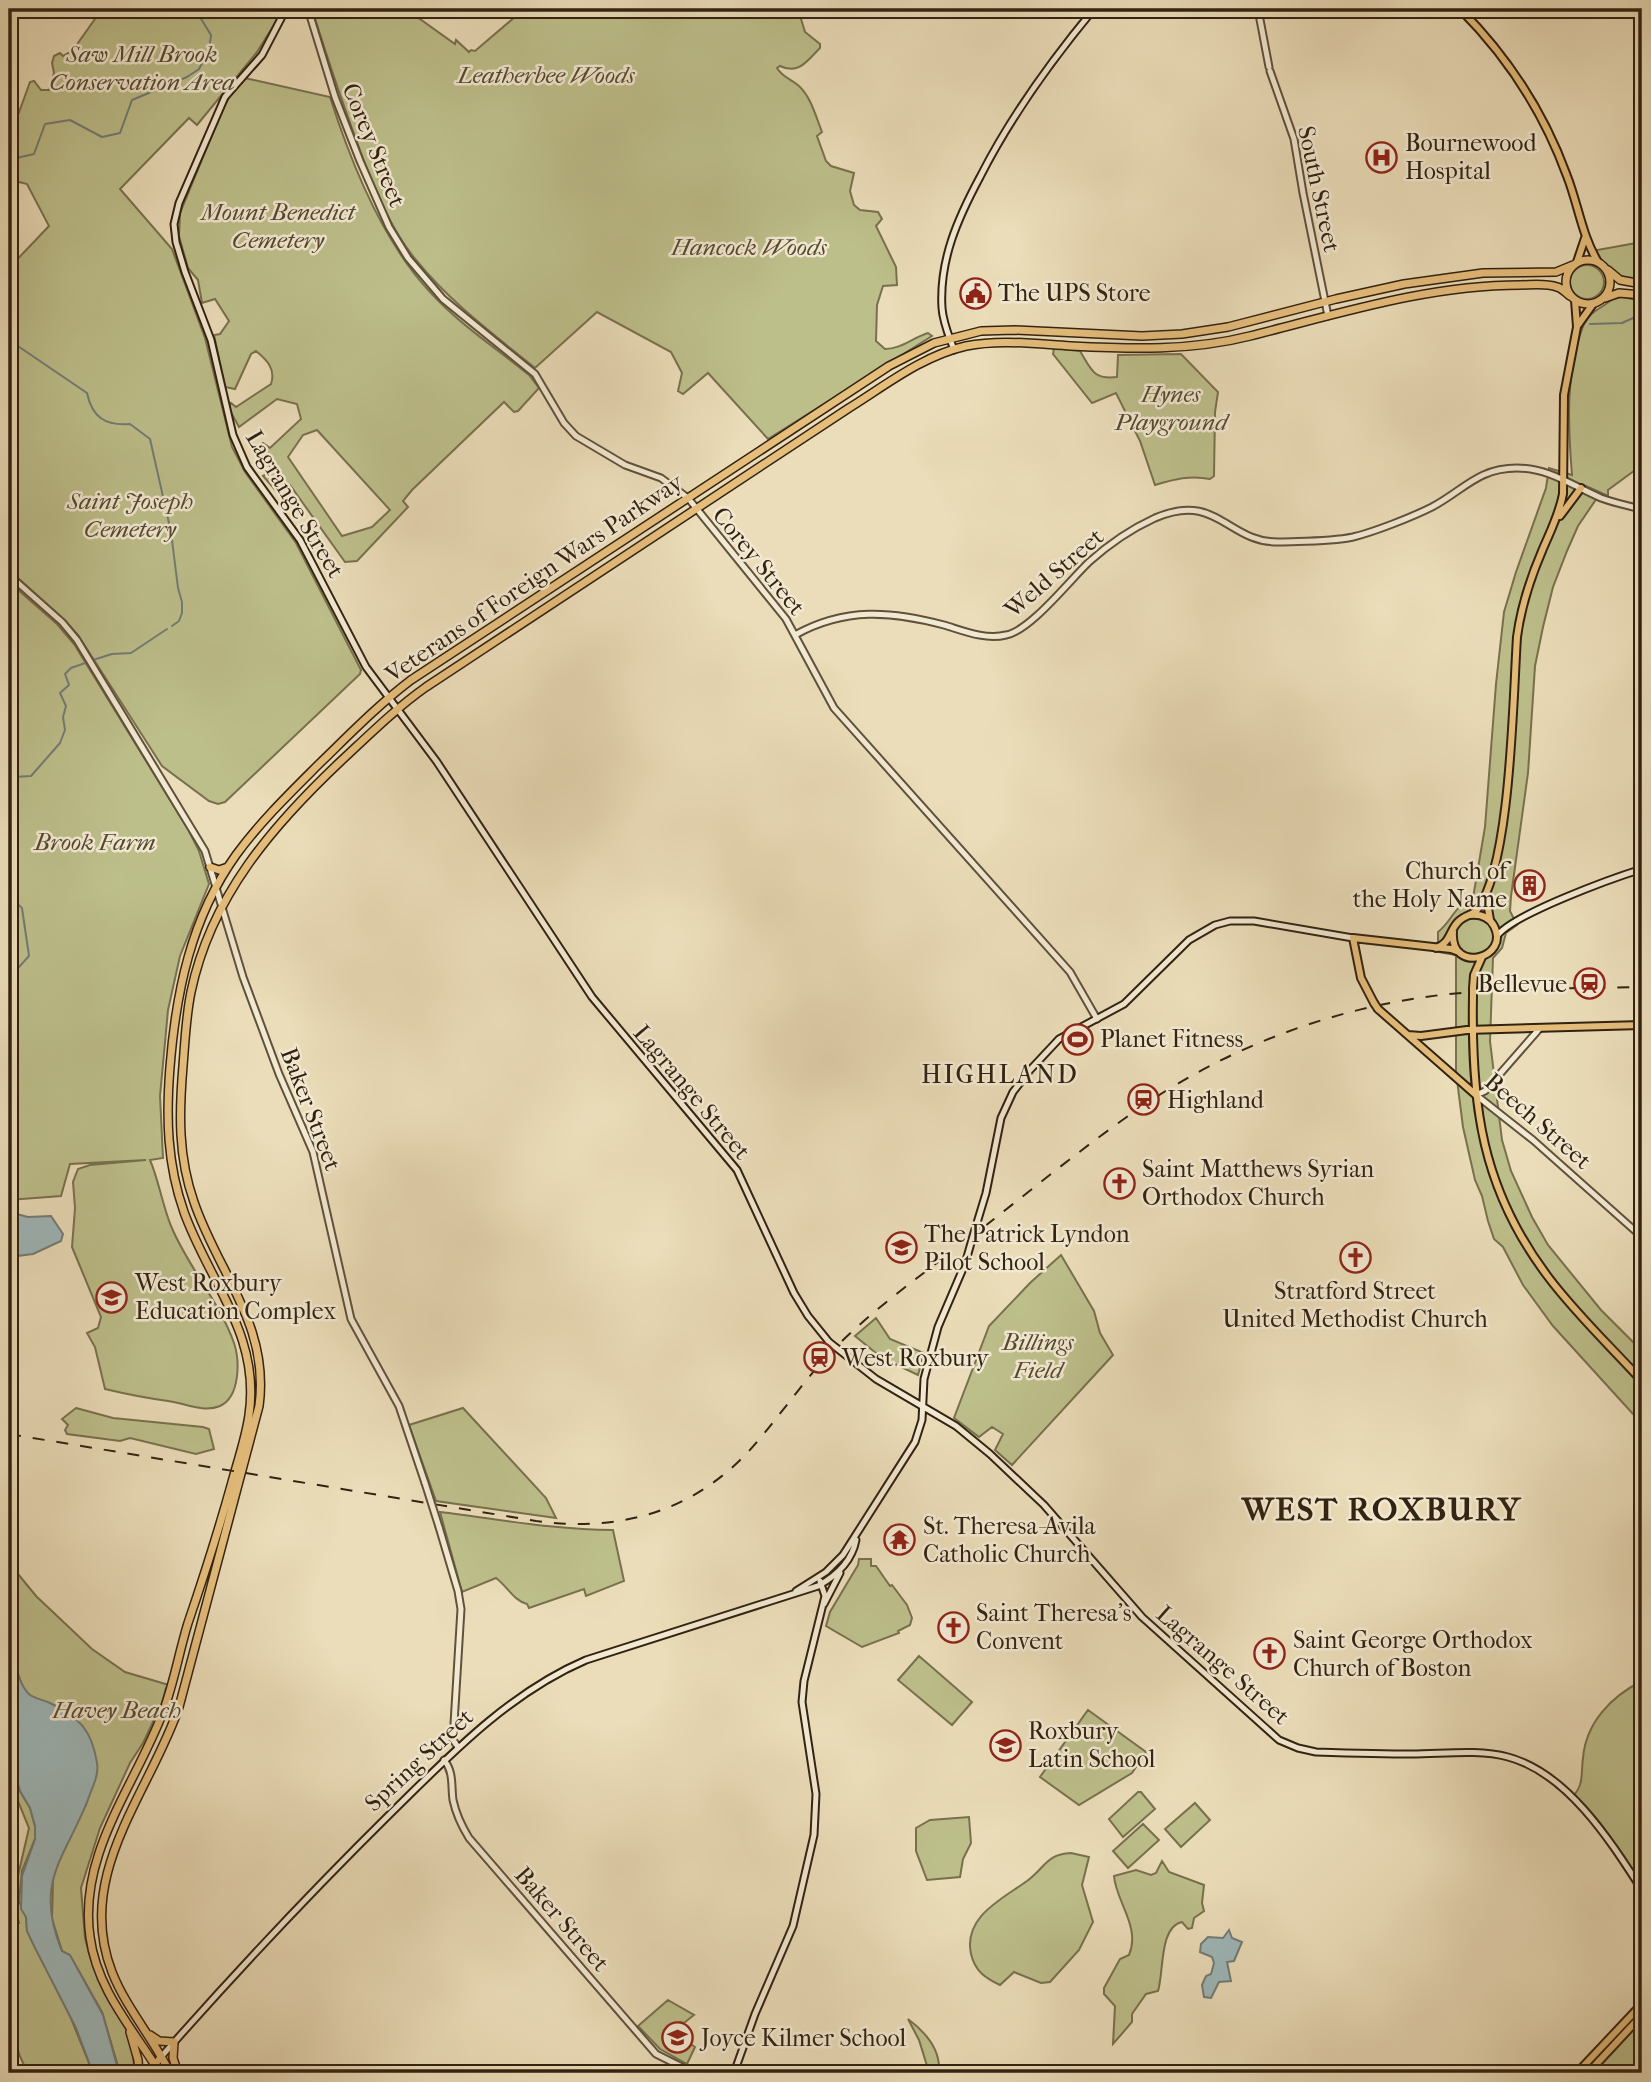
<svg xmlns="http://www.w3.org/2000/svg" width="1651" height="2082" viewBox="0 0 1651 2082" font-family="'IM FELL French Canon',serif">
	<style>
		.green { fill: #bdbf8b; stroke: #78704e; stroke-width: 2; fill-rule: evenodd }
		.water { fill: #9eb8bb; stroke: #737c77; stroke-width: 2 }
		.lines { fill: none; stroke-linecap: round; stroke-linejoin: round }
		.stream { stroke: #737c77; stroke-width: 2 }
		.tertiary-casing { stroke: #60513b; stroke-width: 9 }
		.secondary-casing { stroke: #322211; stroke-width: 9 }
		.primary-casing { stroke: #322211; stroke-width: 10 }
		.trunk-casing { stroke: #322211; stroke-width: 10 }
		.tertiary { stroke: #f2e9d2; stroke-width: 5 }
		.secondary { stroke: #f2e9d2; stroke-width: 5 }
		.primary { stroke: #e6be7c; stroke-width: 6 }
		.trunk { stroke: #e6be7c; stroke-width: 7 }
		.rail { stroke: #322211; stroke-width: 2; stroke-dasharray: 12 12; stroke-linecap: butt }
		.tertiary-bridge-casing { stroke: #60513b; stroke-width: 9; stroke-linecap: butt }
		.primary-bridge-casing { stroke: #322211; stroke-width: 10; stroke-linecap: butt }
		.tertiary-bridge { stroke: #f2e9d2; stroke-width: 5 }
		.primary-bridge { stroke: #e6be7c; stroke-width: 6 }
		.labels { text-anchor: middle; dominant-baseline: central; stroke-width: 5; stroke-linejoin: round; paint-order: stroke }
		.park-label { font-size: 24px; font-style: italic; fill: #554930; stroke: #f2e9d2 }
		.poi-label { font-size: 24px; fill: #322211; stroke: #f2e9d2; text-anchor: start }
		.street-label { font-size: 24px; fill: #322211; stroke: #f2e9d2 }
		.neighbourhood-label { font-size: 26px; letter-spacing: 2px; fill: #322211; stroke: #f2e9d2 }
		.district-label { font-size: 32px; font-weight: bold; letter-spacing: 2px; fill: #322211; stroke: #f2e9d2 }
	</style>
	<rect width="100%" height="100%" fill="#ebddb9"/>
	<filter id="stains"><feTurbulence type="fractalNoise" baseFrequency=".00286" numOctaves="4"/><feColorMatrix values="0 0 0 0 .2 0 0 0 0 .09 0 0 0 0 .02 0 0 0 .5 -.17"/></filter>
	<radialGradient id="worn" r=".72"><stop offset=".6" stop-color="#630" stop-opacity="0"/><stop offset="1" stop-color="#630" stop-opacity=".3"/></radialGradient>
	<!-- green -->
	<path class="green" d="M102,9H284L257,52L197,125L189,118L120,189L172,249L205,338L232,447L245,472L296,543L361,670L360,674L225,802L218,804L209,801L162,766L78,635L60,616L9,570V268L49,226L27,184L19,182L13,191L9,193V120L18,115L30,82L34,81L41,90H49L54,73L52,63L54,56L60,53L63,56L73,50Z
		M312,9H406L455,44L456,40L469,52L471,50L475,51L516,16L527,14L531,9H798L805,32L820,44V48C807,61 799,75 780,66L777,68C782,77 791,79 799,86C811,97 816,117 822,132L817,136L826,161L831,166L854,173L850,191L854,205L860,210L878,212L882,219L876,226L896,267L897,285L883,286L877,305L876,341L885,349C901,349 912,338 928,333L932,336L768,439L708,373L683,394L678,391L682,373L671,352L597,312L535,368C493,334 450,302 416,260C392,231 378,196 364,161C345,111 328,60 312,9Z
		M245,78L330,97C351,163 382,241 430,292C459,324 496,348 529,375L539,388L518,411L514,412L504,402L412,490L403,501L408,507L357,561L345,562L290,485L277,492L263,476L273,469L255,451L263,443L270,448L301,419L297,404L277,399L239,427L228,407L231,403L236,407L271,384C276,369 267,360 256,351L251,354L235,389L225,387L214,335L220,334L229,321L215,299L202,303L198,280L188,268L179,236L180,213L223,108L234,89ZM317,430L390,510L372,527L342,536L288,457L303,435Z
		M1642,242V281L1623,279L1597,256V250Z
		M1570 282a17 17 0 1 1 34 0a17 17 0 1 1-34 0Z
		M1622,297L1642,301V465L1608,490V496L1584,485L1581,491L1597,498L1578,526L1567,551L1553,587L1543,627L1535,666L1528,773L1511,896L1510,911L1517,925L1506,933L1502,948L1493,958L1490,1041L1502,1140L1511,1171L1532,1217L1548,1245L1601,1310L1642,1351V1424L1553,1326L1523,1285L1503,1247L1494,1239L1488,1221L1482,1196L1475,1180L1463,1127L1456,1072V955L1438,952V932C1453,920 1452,908 1473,898L1485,827L1496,684L1504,612L1516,572L1546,488L1549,468L1572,475C1568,426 1565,371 1584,324C1588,315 1595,311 1603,306C1610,301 1613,298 1622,297Z
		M1054,348L1080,351C1091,369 1093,380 1117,377L1118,355L1181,354L1218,392L1215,412L1214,476L1210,479C1190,475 1175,479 1155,485L1140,441L1116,393L1092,403L1053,354Z
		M9,582L57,624L74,644L188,829L199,851L209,884L180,956L168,1010L160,1096L163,1158L150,1160C159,1181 162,1204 171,1226C188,1267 219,1301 234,1343C240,1361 240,1397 220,1406C203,1413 185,1403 168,1401C146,1398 126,1394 105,1389L95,1347L87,1333L98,1328L101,1317L72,1247L75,1208L73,1182L78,1169L90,1165L146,1160L70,1164L61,1196L9,1200Z
		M1061,1255L1094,1311L1100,1333L1113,1355L1012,1465L995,1450L1003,1434L992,1427L979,1437L954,1418L989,1326L1030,1283Z
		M876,1318L890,1339L924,1353L918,1375L882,1358L855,1336Z
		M76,1408L113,1418L203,1427L209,1429L214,1449L196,1454L130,1438L120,1441L67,1434L65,1430L68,1425L62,1419Z
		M463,1408L546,1498L556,1518L436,1501L409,1425Z
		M440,1512C498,1519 554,1530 613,1530L624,1581L586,1596L584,1589L529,1608L527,1604C513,1600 508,1587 496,1578L462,1592Z
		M859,1559H871V1566H876L890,1586L892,1585L907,1605L912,1618L910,1625L898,1631L899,1633L862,1647L826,1626L830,1612L858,1565Z
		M9,1563L36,1596L92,1649L125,1672L169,1685L166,1688L162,1703L143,1743L130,1763L100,1828L81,1888L85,1938L89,1953L95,1969L130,2035L135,2073H120L102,2012L72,1959L62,1951L52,1919L53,1878L58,1859L86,1805L97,1769L65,1712L29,1695L23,1688L9,1647Z
		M919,1656L972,1702L952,1725L898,1680Z
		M1642,1681V1884L1599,1822L1574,1795C1584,1784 1581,1771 1583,1758C1586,1722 1612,1696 1642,1681Z
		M1088,1710L1146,1752L1132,1773L1079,1805L1040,1777Z
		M9,1767L15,1773L20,1791L30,1808L35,1826V1839L22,1871L19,1901L26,1917L27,1931L68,2011L93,2073H29C4,2040 9,1966 9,1926L19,1923L14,1902L17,1880L29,1828L9,1779Z
		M1138,1792H1141L1155,1809L1123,1837L1109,1819Z
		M1195,1803L1210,1820L1181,1847L1165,1829Z
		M969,1817L971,1843L963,1859L960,1877L927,1880L916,1851V1828L930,1820Z
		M1143,1824L1159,1840L1128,1868L1113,1851Z
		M1071,1853L1089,1857L1082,1885L1093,1922L1079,1950L1050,1982L1041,1983L1014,1972L1000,1985C985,1978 975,1971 971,1954C963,1917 1002,1899 1027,1881C1045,1868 1046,1854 1071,1853Z
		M1162,1861L1169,1872L1204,1885L1202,1903L1204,1911L1194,1918L1192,1928L1188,1929L1182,1922C1159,1927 1164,1972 1158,1991L1146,1994L1132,2014V2022L1113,2044L1115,2006L1104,1994V1988L1120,1959L1129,1955C1141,1927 1116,1902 1114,1876L1136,1870L1151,1875L1156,1873Z
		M668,2000L694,2015L684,2023L680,2022L675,2033L695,2047L687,2064L660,2049L638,2026Z
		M908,2019C924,2031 940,2048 939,2070L930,2072L928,2069L919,2040Z
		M1642,2020V2073H1591Z"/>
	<!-- water -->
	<path class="water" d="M9,1212L28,1217L51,1216L63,1234L61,1241L33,1254L9,1257Z
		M9,1646C14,1660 19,1686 30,1695C36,1699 44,1700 50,1703C79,1717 92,1730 97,1763C99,1773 94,1784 90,1794C68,1856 32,1879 62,1951L70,1955L103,2015L119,2073H93L76,2028L34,1946L27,1931L26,1917L21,1909L22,1876L35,1839V1826L30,1808L20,1791L15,1773L9,1767Z
		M1229,1930L1232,1938L1242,1942L1234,1961L1227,1962L1231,1981L1219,1982L1211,1998L1204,1997L1202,1985L1206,1976L1211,1974L1214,1963L1212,1957L1200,1952L1201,1944L1208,1937L1223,1938Z"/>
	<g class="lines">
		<!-- stream -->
		<path class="stream" d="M9,170L12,159L34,154L45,124L70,120L102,137L120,133L132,100L187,77L199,69L209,51L211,35L195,9
			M1590,324L1622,323L1642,314
			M9,340L87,393C92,417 105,426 130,424L150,439L171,532L178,588L182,602V613L179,621L172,626
			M93,660L112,654L131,653L167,629
			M9,800L14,777L31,776L60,743L65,730L63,717L66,706L60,693L69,685L65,674L71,668L88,662
			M9,896L22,908L29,956L9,978"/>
		<defs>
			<path id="tertiary" d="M308,9L335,97L360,161L389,227L408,258L443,299L535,374L564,423L576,436L625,465L661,478L688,498L786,619L834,708L1070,972L1097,1019
				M1258,9L1269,67
				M1270,71L1294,139L1303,193L1328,316
				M9,575L62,622L77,640L205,851L243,977L279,1074L313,1152L351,1319L399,1406L425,1483
				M795,635C845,607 892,611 944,625C964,631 985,640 1006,635C1030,631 1070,580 1089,562C1108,545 1131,529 1155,518C1218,491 1227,543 1279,542C1303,541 1329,542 1353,537C1374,532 1412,517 1432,507C1464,490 1478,468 1517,468C1549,468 1573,486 1601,498C1615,503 1628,506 1642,509
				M1540,1028L1485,1091L1476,1095L1533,1140L1642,1237
				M439,1527L458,1591L461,1609L453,1740L458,1747
				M444,1760C454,1772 451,1786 453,1800C456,1814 461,1825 469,1838L656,2054L694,2073"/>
			<path id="secondary" d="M286,9L262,55L225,97L179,203L174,224L176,242L185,272L211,340L233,435L247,467L300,540L366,667L437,762L592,997L737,1170L794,1293L808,1316L829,1342L876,1379L956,1426L990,1454L1044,1505L1142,1617L1279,1740L1298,1748L1316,1752C1348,1753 1380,1754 1412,1754C1443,1754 1478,1749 1508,1757C1568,1773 1611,1842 1642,1890
				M954,350C949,336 943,323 942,308C939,260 958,218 980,177C1011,116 1050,62 1094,9
				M1497,936C1513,914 1613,878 1642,869
				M796,1591L826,1572L843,1555L915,1442L922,1420L924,1379L938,1327L965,1264L973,1236L986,1193L1001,1118L1013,1092L1030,1070L1059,1039L1124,1004L1189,940L1215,925L1230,921H1254L1353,938
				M824,1604L840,1573
				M161,2057C235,1973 311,1892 391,1813C450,1755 509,1693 586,1660L818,1586C836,1576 852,1561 856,1540
				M734,2073L755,2014L793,1926L814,1835L816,1794L802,1702L804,1681L825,1596L820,1581
				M1634,2073L1642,2055"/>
			<path id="primary" d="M1460,9C1507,56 1544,113 1567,176C1578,204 1582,236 1598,262
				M1577,262L1585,238
				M1578,325L1593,304
				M1560,516L1581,488
				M1486,896L1490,920
				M1453,932C1450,975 1511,958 1494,926C1489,917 1480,914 1470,915
				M1436,948C1451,943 1449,930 1459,921C1464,916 1472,915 1477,910C1511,866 1513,697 1517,637C1521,607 1530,579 1542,551C1550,532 1559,515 1563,494L1564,395L1577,327L1575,300
				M1473,988L1474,975L1482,957
				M1473,995C1471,1104 1481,1189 1549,1278C1577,1315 1611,1347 1642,1381
				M1374,1003L1361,978L1353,938L1451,949L1459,952
				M1378,1009L1476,1095
				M1408,1035L1421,1036L1467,1030L1642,1025
				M148,2073L161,2057
				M1577,2073L1642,2004
				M1588,2073L1642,2015"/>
			<path id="trunk" d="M1566 282a22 22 0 1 1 44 0a22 22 0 1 1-44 0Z
				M1608,270L1620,280L1642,284
				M1605,298L1619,293L1642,295
				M210,867L219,870L228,867
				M130,2032L138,2060L139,2073
				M150,2035L159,2041L174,2042L173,2058L178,2073
				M160,2073C133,2029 97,1990 90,1937C78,1854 135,1786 163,1712C174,1683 179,1652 188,1623C204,1576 219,1529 232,1482C238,1460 246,1437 249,1415C261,1335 209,1282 184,1212C167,1164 166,1117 170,1067C176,992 191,918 236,855C260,822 290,793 319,764C349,735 378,705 411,680L889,366L934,343L981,331L1015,330L1142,336L1182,334L1228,327L1336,299L1404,284L1483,273L1556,272L1573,265
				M170,2073C153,2038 126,2008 112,1972C74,1875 149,1794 179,1707L259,1406C270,1325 218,1273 194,1202C178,1157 179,1113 183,1066C185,1041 186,1016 191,992C211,896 273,825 342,760C369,735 395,709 426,687L849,408C886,385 922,356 966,346C1000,339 1036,344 1071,346C1132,349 1191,351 1250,336C1338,314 1428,285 1520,285C1531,285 1546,283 1557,287C1562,288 1566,293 1570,296"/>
		</defs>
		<!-- tertiary casing -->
		<use href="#tertiary" class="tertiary-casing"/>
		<!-- secondary casing -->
		<use href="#secondary" class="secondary-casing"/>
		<!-- primary casing -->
		<use href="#primary" class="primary-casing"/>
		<!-- trunk casing -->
		<use href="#trunk" class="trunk-casing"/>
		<!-- tertiary -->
		<use href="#tertiary" class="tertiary"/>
		<!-- secondary -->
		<use href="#secondary" class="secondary"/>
		<!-- primary -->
		<use href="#primary" class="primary"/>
		<!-- trunk -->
		<use href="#trunk" class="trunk"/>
		<!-- rail -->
		<path class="rail" d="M985,1226C1039,1184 1093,1139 1150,1101C1232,1047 1327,1011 1425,997C1497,987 1570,989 1642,987
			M9,1434L536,1521C618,1532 691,1513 749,1451C777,1420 801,1384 830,1353C867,1315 910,1283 953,1251"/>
		<defs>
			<path id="tertiary-bridge" d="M425,1483L439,1527"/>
			<path id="primary-bridge" d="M1473,995V988
				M1374,1003L1378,1009"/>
		</defs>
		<!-- tertiary-bridge casing -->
		<use href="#tertiary-bridge" class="tertiary-bridge-casing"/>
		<!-- primary-bridge casing -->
		<use href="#primary-bridge" class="primary-bridge-casing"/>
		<!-- tertiary-bridge -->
		<use href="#tertiary-bridge" class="tertiary-bridge"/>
		<!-- primary-bridge -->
		<use href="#primary-bridge" class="primary-bridge"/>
	</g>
	<!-- icons -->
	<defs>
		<symbol id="hospital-ring" viewBox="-11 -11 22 22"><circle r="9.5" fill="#f2e9d2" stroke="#8f2418" stroke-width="1.5"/><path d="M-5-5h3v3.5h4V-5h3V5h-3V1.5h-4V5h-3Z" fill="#8f2418"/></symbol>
		<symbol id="civic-ring" viewBox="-11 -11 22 22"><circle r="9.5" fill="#f2e9d2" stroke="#8f2418" stroke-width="1.5"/><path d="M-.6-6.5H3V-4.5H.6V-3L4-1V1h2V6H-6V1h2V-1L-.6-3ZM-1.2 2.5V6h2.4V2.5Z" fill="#8f2418"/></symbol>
		<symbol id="building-ring" viewBox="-11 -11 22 22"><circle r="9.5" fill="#f2e9d2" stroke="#8f2418" stroke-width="1.5"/><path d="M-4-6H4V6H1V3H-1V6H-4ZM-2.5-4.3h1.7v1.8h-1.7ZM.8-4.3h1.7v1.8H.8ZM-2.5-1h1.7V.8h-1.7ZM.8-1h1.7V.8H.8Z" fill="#8f2418"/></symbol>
		<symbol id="station-ring" viewBox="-11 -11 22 22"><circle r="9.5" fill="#f2e9d2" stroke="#8f2418" stroke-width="1.5"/><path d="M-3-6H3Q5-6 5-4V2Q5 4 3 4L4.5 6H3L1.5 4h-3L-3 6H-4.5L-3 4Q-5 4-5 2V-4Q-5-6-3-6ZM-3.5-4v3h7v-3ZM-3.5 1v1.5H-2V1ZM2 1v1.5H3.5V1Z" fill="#8f2418"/></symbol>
		<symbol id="stadium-ring" viewBox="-11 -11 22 22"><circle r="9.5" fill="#f2e9d2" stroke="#8f2418" stroke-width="1.5"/><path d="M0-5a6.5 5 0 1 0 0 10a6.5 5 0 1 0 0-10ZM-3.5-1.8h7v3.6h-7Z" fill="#8f2418"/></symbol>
		<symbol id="church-ring" viewBox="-11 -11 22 22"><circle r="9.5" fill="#f2e9d2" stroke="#8f2418" stroke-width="1.5"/><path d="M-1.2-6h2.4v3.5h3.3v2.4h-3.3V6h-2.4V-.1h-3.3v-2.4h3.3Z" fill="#8f2418"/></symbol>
		<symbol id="school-ring" viewBox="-11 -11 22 22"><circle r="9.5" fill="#f2e9d2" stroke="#8f2418" stroke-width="1.5"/><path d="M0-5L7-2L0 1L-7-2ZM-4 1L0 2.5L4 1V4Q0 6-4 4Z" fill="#8f2418"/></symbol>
		<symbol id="temple-ring" viewBox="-11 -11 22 22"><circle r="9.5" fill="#f2e9d2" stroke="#8f2418" stroke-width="1.5"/><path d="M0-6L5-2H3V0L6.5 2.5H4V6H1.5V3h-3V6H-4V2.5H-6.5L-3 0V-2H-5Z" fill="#8f2418"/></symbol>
	</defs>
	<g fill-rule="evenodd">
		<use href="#hospital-ring" x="1364" y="140" width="35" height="35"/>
		<use href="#civic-ring" x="958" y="276" width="35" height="35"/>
		<use href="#building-ring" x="1512" y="868" width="35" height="35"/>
		<use href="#station-ring" x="1572" y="966" width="35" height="35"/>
		<use href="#stadium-ring" x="1060" y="1022" width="35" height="35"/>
		<use href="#station-ring" x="1126" y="1082" width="35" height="35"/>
		<use href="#church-ring" x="1102" y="1166" width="35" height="35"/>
		<use href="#school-ring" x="884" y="1230" width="35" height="35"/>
		<use href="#church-ring" x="1338" y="1240" width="35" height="35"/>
		<use href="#school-ring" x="94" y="1280" width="35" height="35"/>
		<use href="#station-ring" x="802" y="1340" width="35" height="35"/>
		<use href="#temple-ring" x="882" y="1522" width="35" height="35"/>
		<use href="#church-ring" x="936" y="1610" width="35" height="35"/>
		<use href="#church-ring" x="1252" y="1636" width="35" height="35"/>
		<use href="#school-ring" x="988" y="1728" width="35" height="35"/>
		<use href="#school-ring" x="660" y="2020" width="35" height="35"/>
	</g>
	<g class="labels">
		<!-- park labels -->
		<g class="park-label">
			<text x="142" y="54">Saw Mill Brook<tspan x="142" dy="28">Conservation Area</tspan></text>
			<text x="546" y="75">Leatherbee Woods</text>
			<text x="278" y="212">Mount Benedict<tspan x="278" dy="28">Cemetery</tspan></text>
			<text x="749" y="247">Hancock Woods</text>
			<text x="1171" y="394">Hynes<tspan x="1171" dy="28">Playground</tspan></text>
			<text x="130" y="501">Saint Joseph<tspan x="130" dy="28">Cemetery</tspan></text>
			<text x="95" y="842">Brook Farm</text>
			<text x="1038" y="1342">Billings<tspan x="1038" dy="28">Field</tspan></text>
			<text x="117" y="1710">Havey Beach</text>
		</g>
		<!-- poi labels -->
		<g class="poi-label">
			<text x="1405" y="143">Bournewood<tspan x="1405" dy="28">Hospital</tspan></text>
			<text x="998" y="293">The UPS Store</text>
			<text x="1507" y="871" text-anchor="end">Church of<tspan x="1507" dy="28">the Holy Name</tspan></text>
			<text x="1567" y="984" text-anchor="end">Bellevue</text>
			<text x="1100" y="1039">Planet Fitness</text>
			<text x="1167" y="1100">Highland</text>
			<text x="1142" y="1169">Saint Matthews Syrian<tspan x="1142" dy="28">Orthodox Church</tspan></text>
			<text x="924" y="1234">The Patrick Lyndon<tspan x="924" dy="28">Pilot School</tspan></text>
			<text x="135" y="1283">West Roxbury<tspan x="135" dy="28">Education Complex</tspan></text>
			<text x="1355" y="1291" text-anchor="middle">Stratford Street<tspan x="1355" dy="28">United Methodist Church</tspan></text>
			<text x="842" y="1358">West Roxbury</text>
			<text x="923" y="1526">St. Theresa-Avila<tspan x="923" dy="28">Catholic Church</tspan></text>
			<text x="976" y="1613">Saint Theresa's<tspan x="976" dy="28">Convent</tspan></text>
			<text x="1293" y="1640">Saint George Orthodox<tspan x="1293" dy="28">Church of Boston</tspan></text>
			<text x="1028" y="1731">Roxbury<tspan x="1028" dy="28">Latin School</tspan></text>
			<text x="701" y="2038">Joyce Kilmer School</text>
		</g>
		<!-- street labels -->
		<g class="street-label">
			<text transform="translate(374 145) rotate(68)">Corey Street</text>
			<text transform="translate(1319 189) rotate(78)">South Street</text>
			<text transform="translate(295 504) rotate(59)">Lagrange Street</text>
			<text transform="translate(759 561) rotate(51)">Corey Street</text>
			<text transform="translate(1054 573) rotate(-41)">Weld Street</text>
			<text transform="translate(534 578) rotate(-34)">Veterans of Foreign Wars Parkway</text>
			<text transform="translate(692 1092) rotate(50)">Lagrange Street</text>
			<text transform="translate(311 1109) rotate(69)">Baker Street</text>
			<text transform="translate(1538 1121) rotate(41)">Beech Street</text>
			<text transform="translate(1223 1665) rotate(41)">Lagrange Street</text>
			<text transform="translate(419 1760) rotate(-43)">Spring Street</text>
			<text transform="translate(562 1919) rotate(49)">Baker Street</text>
		</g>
		<!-- neighbourhood labels -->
		<g class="neighbourhood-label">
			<text x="1000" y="1074">HIGHLAND</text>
		</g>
		<!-- district labels -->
		<g class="district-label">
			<text x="1382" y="1509">WEST ROXBURY</text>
		</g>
	</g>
	<!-- margin -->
	<rect width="1651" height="2082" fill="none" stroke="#ebddb9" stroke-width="35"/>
	<rect x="10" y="10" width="1630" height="2061" fill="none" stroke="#322211" stroke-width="3.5"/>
	<rect x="18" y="18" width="1616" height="2047" fill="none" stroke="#322211" stroke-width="2"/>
	<rect width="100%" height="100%" filter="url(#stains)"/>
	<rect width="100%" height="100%" fill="url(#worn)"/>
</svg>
